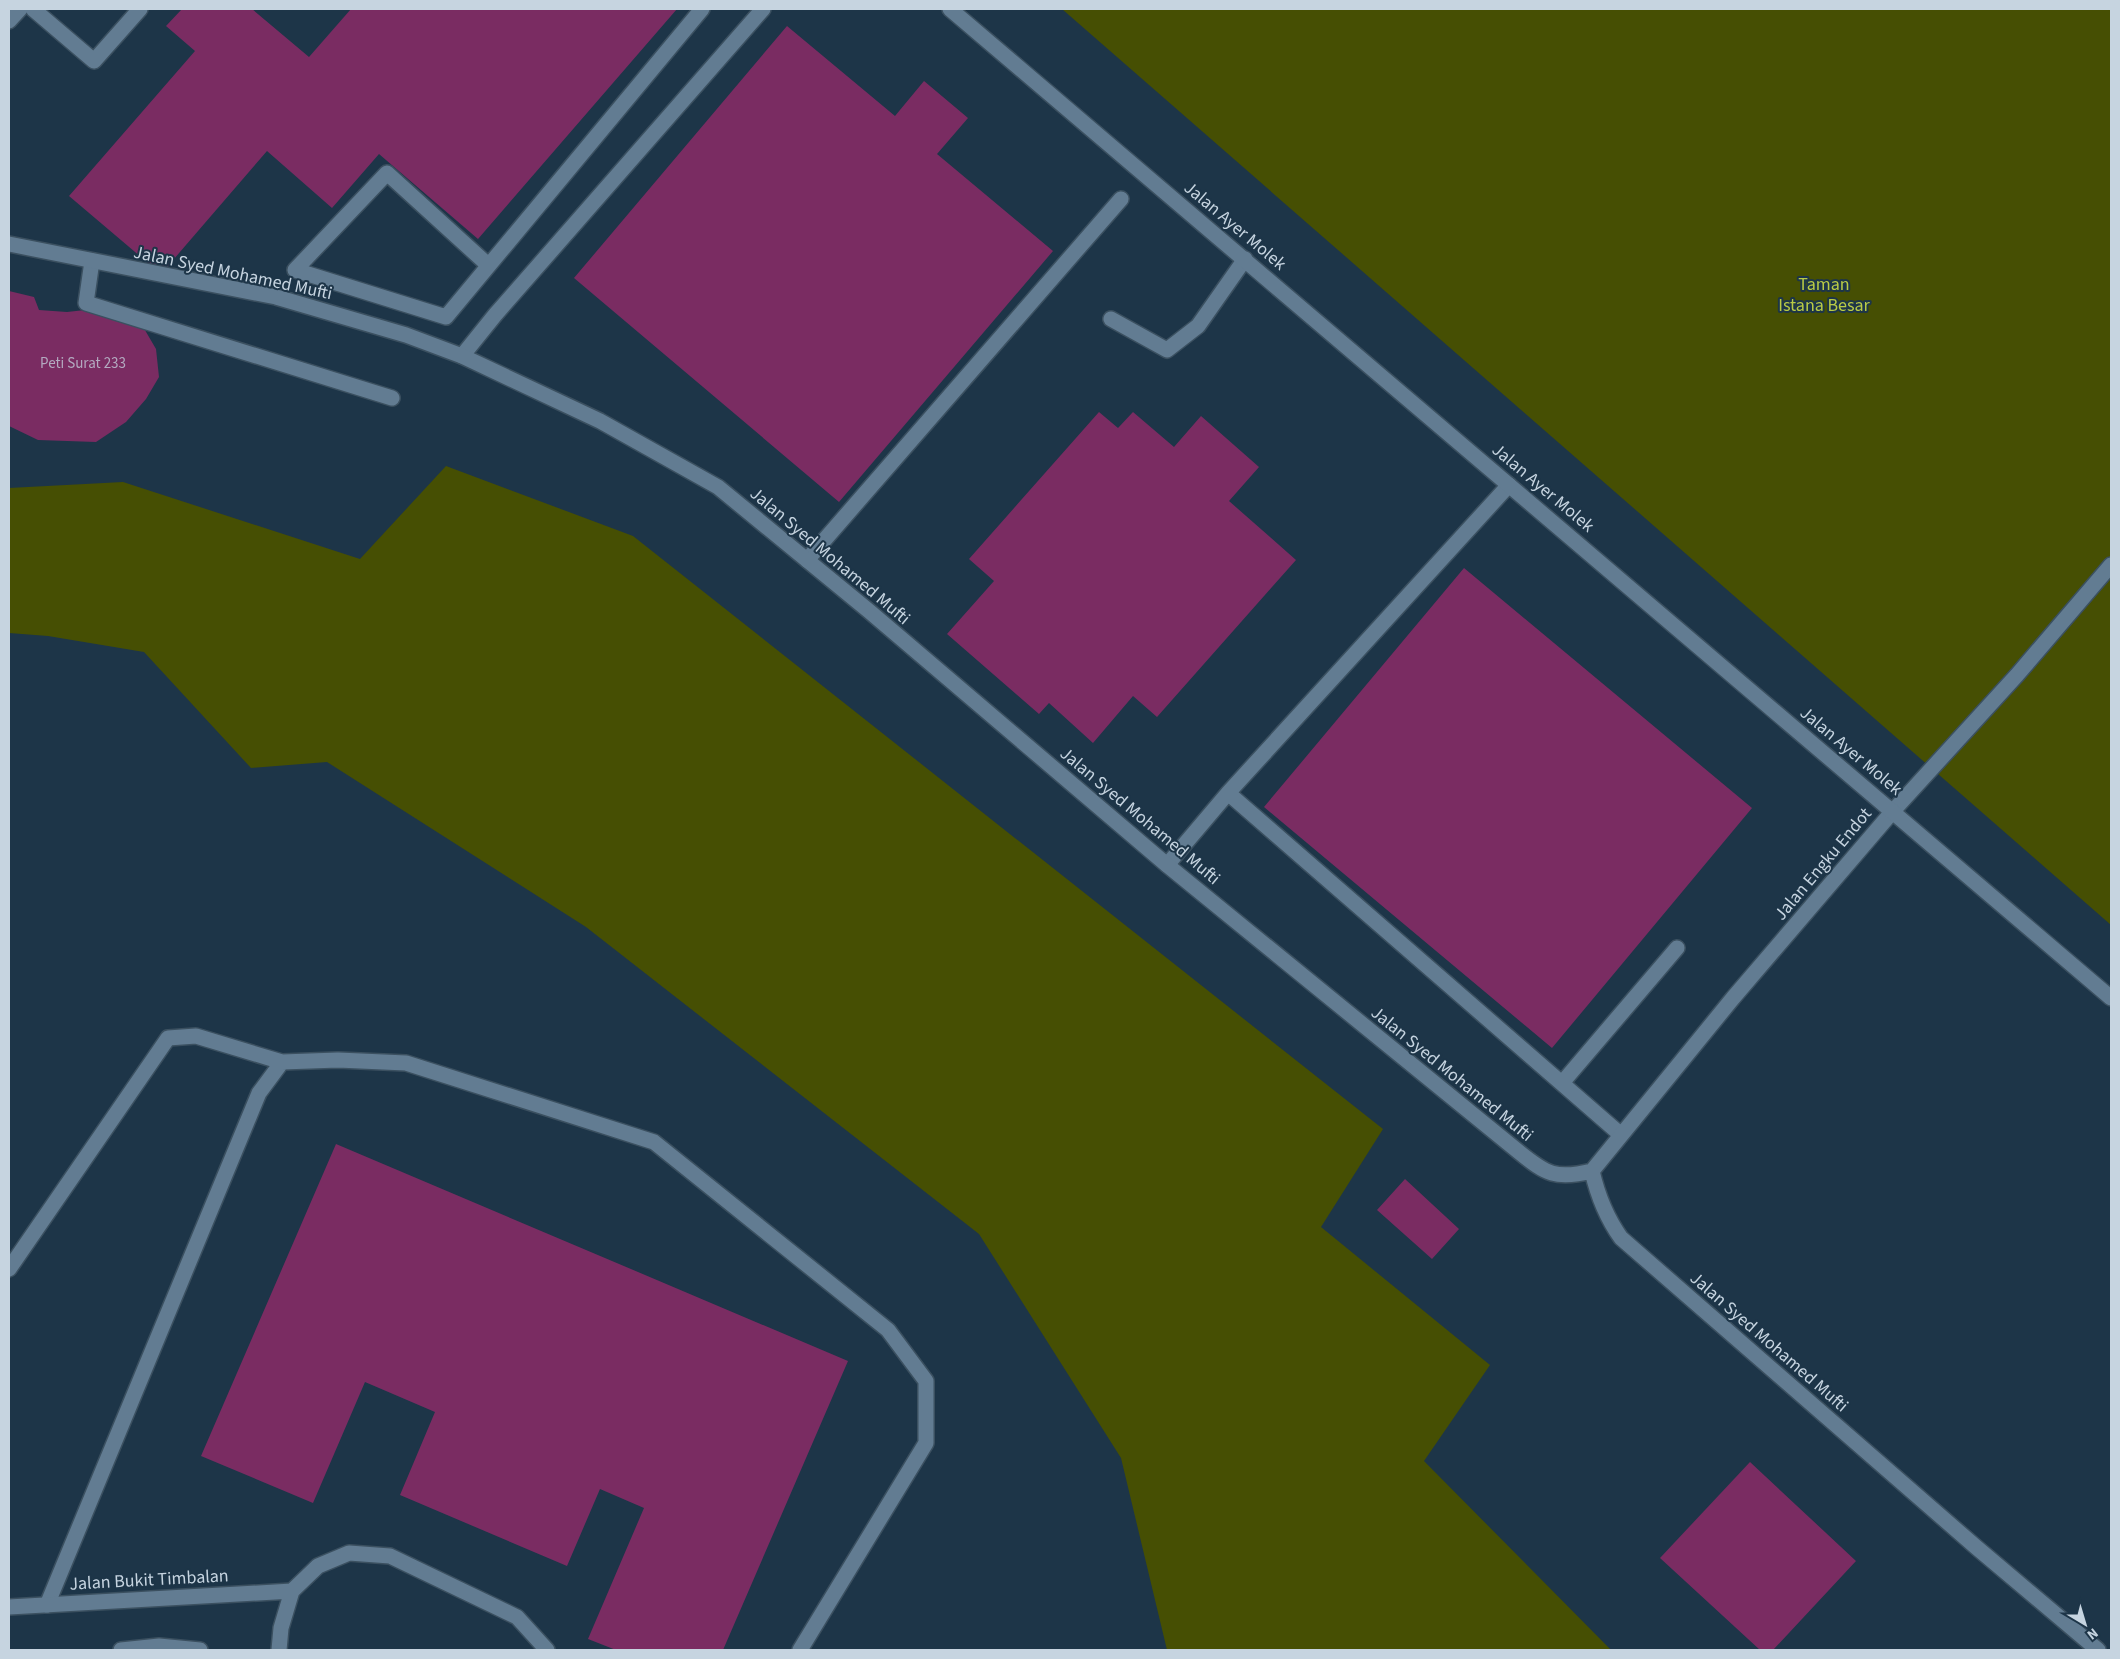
<svg xmlns="http://www.w3.org/2000/svg" width="2120" height="1659" viewBox="0 0 2120 1659" font-family="'Source Sans 3',sans-serif">
	<style>
		.green { fill: #464f03 }
		.building { fill: #7a2c62 }
		.lines { fill: none; stroke-linecap: round; stroke-linejoin: round }
		.lane-casing { stroke: #3b5060; stroke-width: 18 }
		.street-casing { stroke: #3b5060; stroke-width: 18 }
		.secondary-casing { stroke: #3b5060; stroke-width: 18 }
		.lane { stroke: #627c92; stroke-width: 15 }
		.street { stroke: #627c92; stroke-width: 15 }
		.secondary { stroke: #627c92; stroke-width: 15 }
		.labels { text-anchor: middle; dominant-baseline: central; stroke-width: 4; stroke-linejoin: round; paint-order: stroke }
		.number-label { font-size: 15px; fill: #b3aac0 }
		.street-label { font-size: 18px; fill: #c6d4e0; stroke: #1d3548 }
		.park-label { font-size: 18px; fill: #b9cb45; stroke: #1d3548 }
	</style>
	<rect width="100%" height="100%" fill="#1d3548"/>
	<!-- green -->
	<path class="green" d="M1062,9H2111V925Z
		M446,466L633,536L1383,1129L1321,1227L1490,1365L1424,1461L1611,1650H1167L1121,1458L979,1234L586,927L327,762L251,768L144,652L48,636L9,633V488L123,482L360,559Z"/>
	<!-- building -->
	<path class="building" d="M182,9H252L309,57L351,9H677L478,239L379,154L332,208L267,151L161,274L69,196L195,51L166,26Z
		M787,26L895,116L924,81L968,118L937,154L1053,251L839,502L574,278Z
		M9,291L34,297L39,310L67,312L85,310L142,325L156,349L159,377L146,399L126,422L96,442L38,440L9,426Z
		M1099,412L1118,428L1133,412L1174,447L1201,416L1259,467L1229,501L1296,560L1157,717L1133,696L1093,743L1049,703L1039,714L947,634L994,581L969,559Z
		M1464,568L1752,808L1552,1048L1264,807Z
		M336,1144L848,1361L723,1650H616L588,1639L644,1508L600,1489L567,1566L400,1495L435,1412L365,1382L313,1503L201,1456Z
		M1405,1179L1459,1229L1432,1259L1377,1210Z
		M1750,1462L1856,1561L1773,1650H1760L1660,1558Z"/>
	<g class="lines">
		<defs>
			<path id="lane" d="M33,9L94,61L140,9
				M92,261L86,303L392,398
				M488,265L387,173L295,270L446,317L702,9
				M1111,319L1167,350L1198,326L1245,259
				M462,356L495,315L763,9
				M807,560L1121,199
				M1228,793L1620,1134
				M1893,811L2017,675L2111,565
				M1167,865L1228,793L1509,485
				M1562,1083L1677,948
				M9,1269L168,1038L196,1036L282,1062
				M47,1605L259,1093L282,1062L338,1060L406,1063L654,1142L888,1330L926,1381V1443L800,1650"/>
			<path id="street" d="M9,21L20,9
				M9,244L276,297L406,335L462,356L600,421L718,487L869,611L1167,865L1519,1152C1546,1174 1556,1180 1592,1171
				M1592,1171C1598,1197 1606,1217 1621,1238L1976,1547L2098,1650
				M1592,1171L1733,998L1893,811
				M9,1607L292,1591
				M121,1650L159,1646L200,1650
				M279,1650L281,1628L292,1591L318,1566L349,1553L390,1556L517,1617L547,1650"/>
			<path id="secondary" d="M950,9L2111,998"/>
		</defs>
		<!-- lane casing -->
		<use href="#lane" class="lane-casing"/>
		<!-- street casing -->
		<use href="#street" class="street-casing"/>
		<!-- secondary casing -->
		<use href="#secondary" class="secondary-casing"/>
		<!-- lane -->
		<use href="#lane" class="lane"/>
		<!-- street -->
		<use href="#street" class="street"/>
		<!-- secondary -->
		<use href="#secondary" class="secondary"/>
	</g>
	<g class="labels">
		<!-- number labels -->
		<g class="number-label">
			<text x="83" y="363">Peti Surat 233</text>
		</g>
		<!-- street labels -->
		<g class="street-label">
			<text transform="translate(1235 226) rotate(40)">Jalan Ayer Molek</text>
			<text transform="translate(233 273) rotate(12)">Jalan Syed Mohamed Mufti</text>
			<text transform="translate(1543 488) rotate(40)">Jalan Ayer Molek</text>
			<text transform="translate(830 556) rotate(40)">Jalan Syed Mohamed Mufti</text>
			<text transform="translate(1851 751) rotate(40)">Jalan Ayer Molek</text>
			<text transform="translate(1140 816) rotate(40)">Jalan Syed Mohamed Mufti</text>
			<text transform="translate(1823 864) rotate(-50)">Jalan Engku Endot</text>
			<text transform="translate(1452 1074) rotate(39)">Jalan Syed Mohamed Mufti</text>
			<text transform="translate(1769 1342) rotate(41)">Jalan Syed Mohamed Mufti</text>
			<text transform="translate(149 1580) rotate(-3)">Jalan Bukit Timbalan</text>
		</g>
		<!-- park labels -->
		<g class="park-label">
			<text x="1824" y="284">Taman<tspan x="1824" dy="21">Istana Besar</tspan></text>
		</g>
	</g>
	<!-- border -->
	<rect width="2120" height="1659" fill="none" stroke="#c6d4e0" stroke-width="20"/>
	<!-- north arrow -->
	<g transform="translate(2085 1624) rotate(142)" stroke="#1d3548" stroke-width="4" paint-order="stroke">
	<path d="M0-4L9 19L0 12L-9 19Z" fill="#c6d4e0"/>
	<text y="-8" font-size="14" font-weight="bold" text-anchor="middle" fill="#c6d4e0">N</text>
	</g>
</svg>
